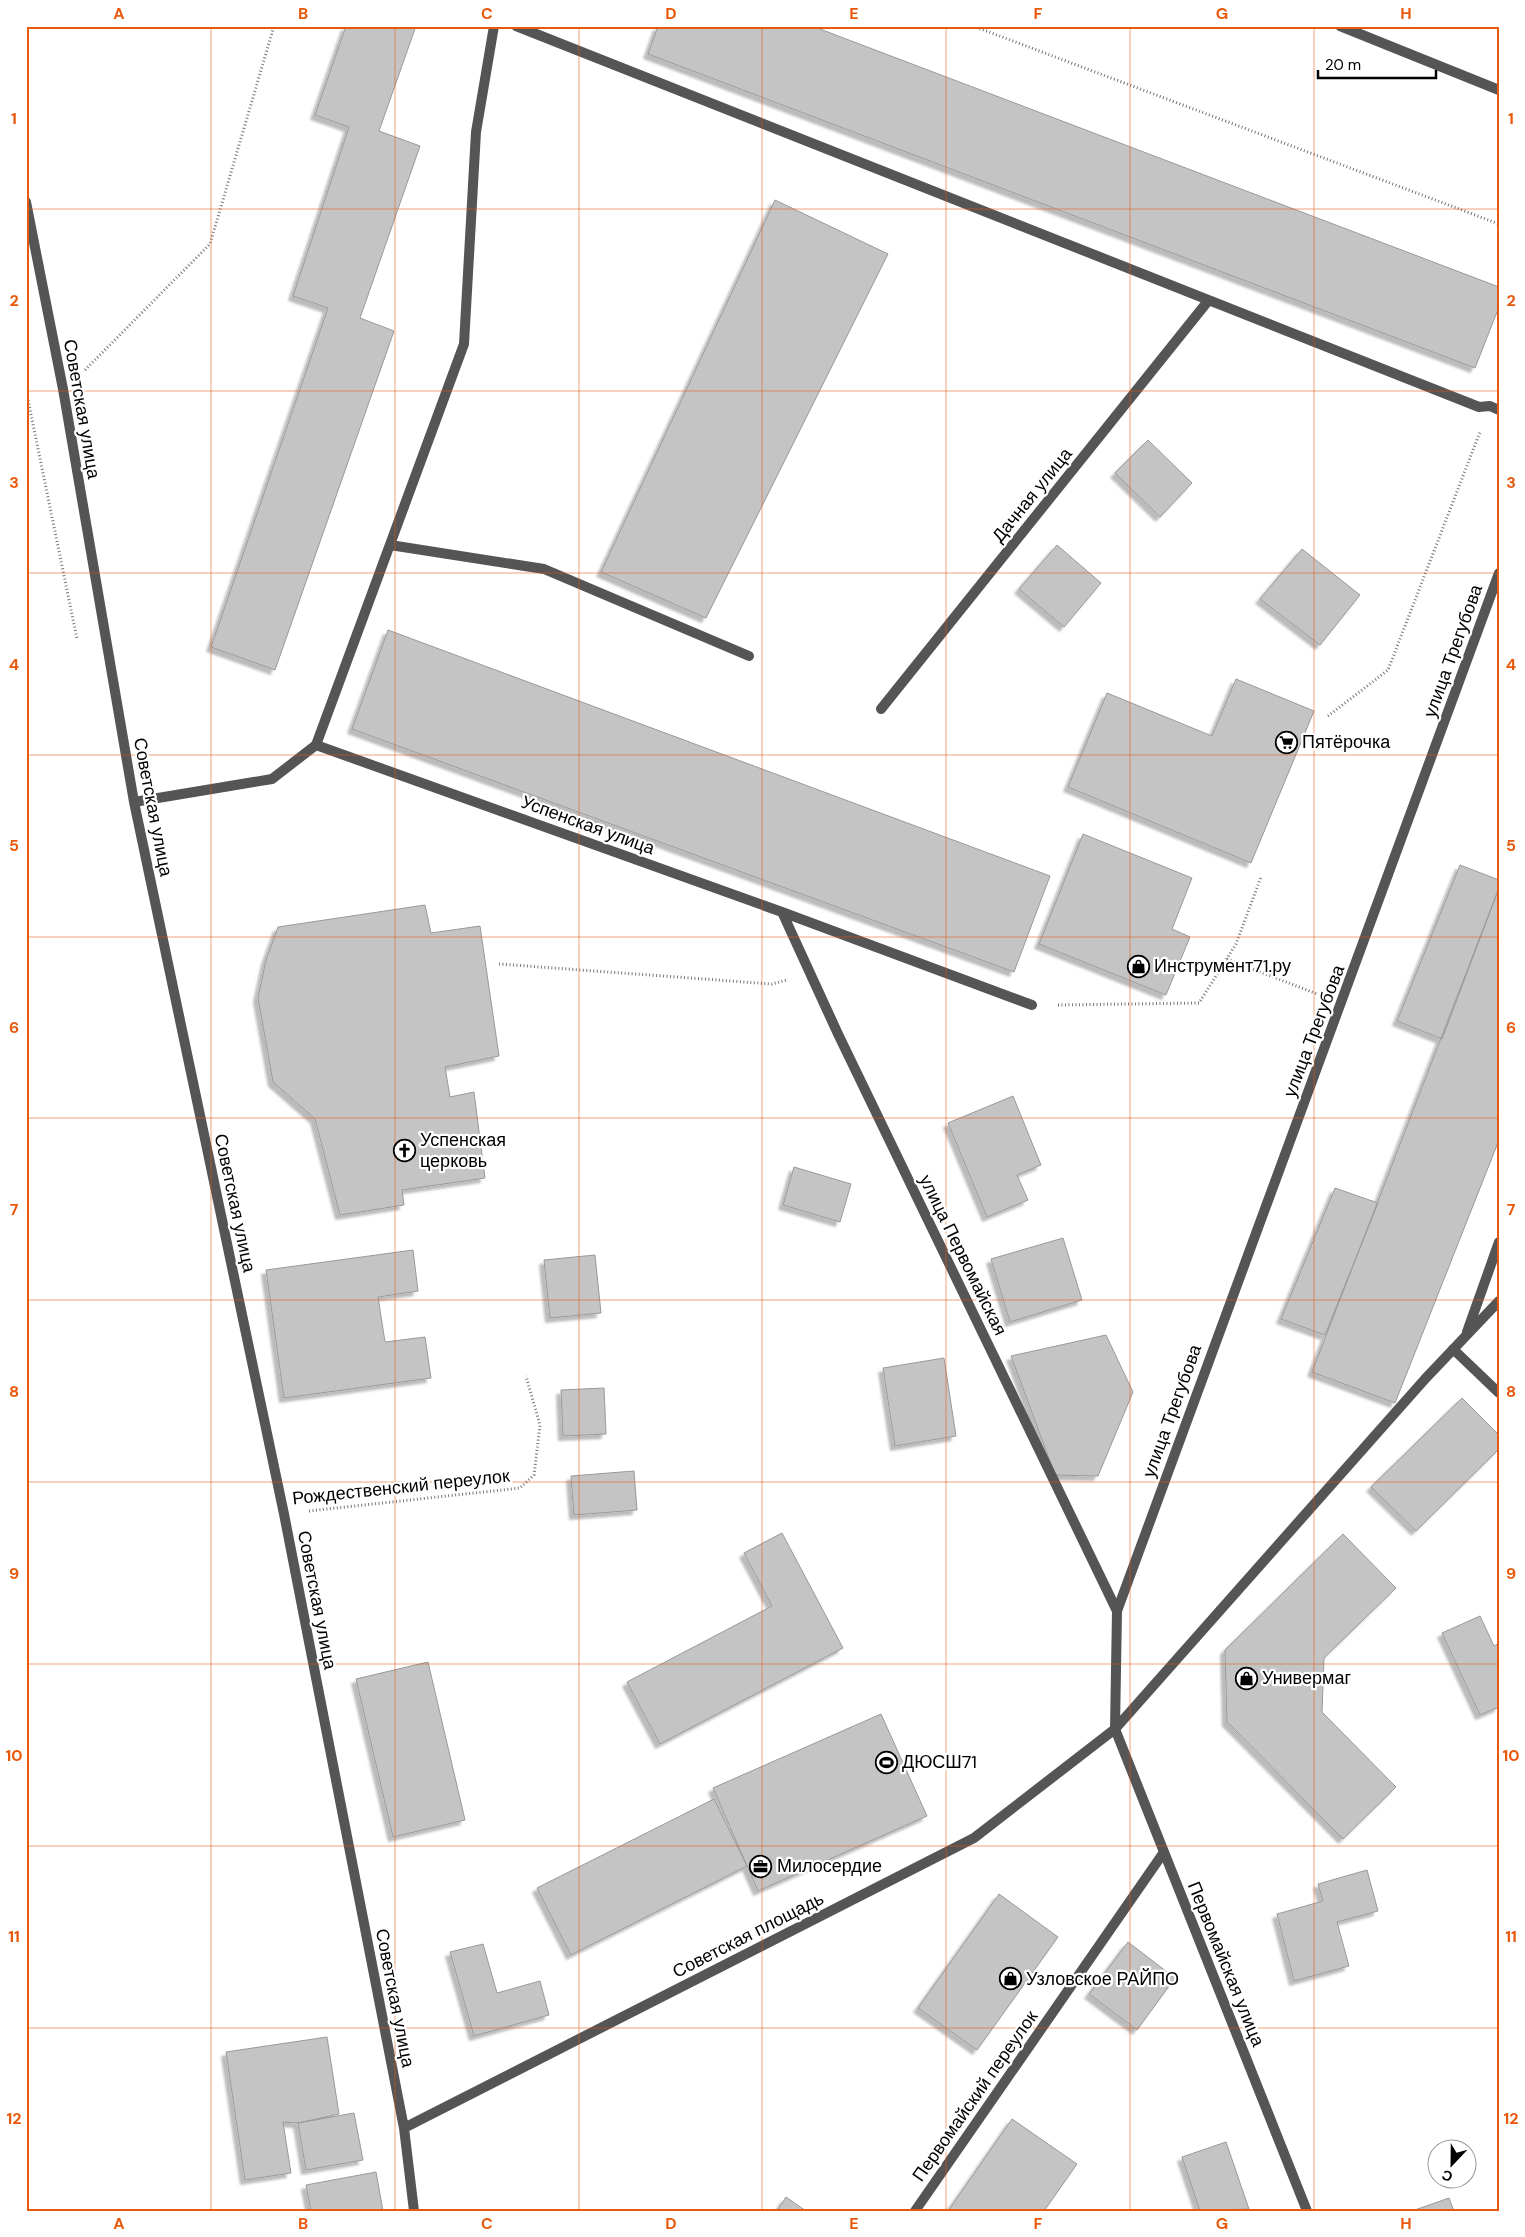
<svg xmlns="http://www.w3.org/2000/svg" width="1525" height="2237" viewBox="0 0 1525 2237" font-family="'DM Sans',sans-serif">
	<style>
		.building { fill: #c4c4c4; stroke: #999; filter: url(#shadow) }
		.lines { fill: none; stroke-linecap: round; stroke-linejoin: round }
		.path { stroke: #777; stroke-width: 3; stroke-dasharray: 1 2.5; stroke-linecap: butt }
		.lane { stroke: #555; stroke-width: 10 }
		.street { stroke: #555; stroke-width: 10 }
		.grid { fill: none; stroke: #e8590c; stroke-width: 1; stroke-opacity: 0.55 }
		.labels { text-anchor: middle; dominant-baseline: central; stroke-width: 4.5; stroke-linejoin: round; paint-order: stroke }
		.street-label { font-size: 18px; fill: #000; stroke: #fff }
		.poi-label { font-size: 18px; fill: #000; stroke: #fff; text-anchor: start }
		.neatline { fill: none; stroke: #e8590c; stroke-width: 2 }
		.grid-label { font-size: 16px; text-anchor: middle; font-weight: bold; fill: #e8590c }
	</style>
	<defs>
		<filter id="shadow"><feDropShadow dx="-4.5" dy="4.5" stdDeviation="1" flood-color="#0004"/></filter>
	</defs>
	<rect width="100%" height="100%" fill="#fff"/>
	<!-- building -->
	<path class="building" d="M346,26H416L379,131L420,146L360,318L394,331L275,670L211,647L328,308L293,296L349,127L315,115Z
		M658,26H812L1499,287V307L1475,368L648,54Z
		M775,200L888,254L706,618L601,572Z
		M1148,440L1192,483L1160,517L1115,473Z
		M1057,545L1101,583L1064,627L1019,589Z
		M1302,549L1360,595L1320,645L1260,599Z
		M388,630L1050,876L1014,972L352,729Z
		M1236,679L1314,711L1251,863L1068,787L1107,693L1212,736Z
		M1083,834L1192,878L1172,929L1190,937L1166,995L1039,944Z
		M1460,865L1499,880V888L1442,1039L1397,1021Z
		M1499,888V1140L1395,1403L1312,1372Z
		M425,905L431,933L480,926L499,1056L445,1067L450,1097L474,1092L485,1178L402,1190L404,1205L340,1215L315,1119L273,1082L258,998L266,960L278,927Z
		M1013,1096L1041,1165L1017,1175L1028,1200L987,1217L948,1123Z
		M794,1167L851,1184L840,1222L783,1205Z
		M1335,1188L1378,1203L1325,1335L1281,1319Z
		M1063,1238L1082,1300L1010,1322L991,1259Z
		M413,1250L418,1291L378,1297L385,1342L425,1337L431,1378L284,1398L266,1270Z
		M595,1255L601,1313L550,1318L544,1260Z
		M1106,1335L1133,1392L1098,1476L1055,1475L1011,1356Z
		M944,1358L956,1436L895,1446L883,1368Z
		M604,1388L606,1434L563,1436L561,1390Z
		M1462,1398L1499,1435V1449L1416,1531L1371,1487Z
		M634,1471L637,1510L574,1515L571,1476Z
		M782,1533L843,1648L660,1744L627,1682L772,1606L744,1553Z
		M1343,1534L1396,1588L1324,1658L1322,1712L1396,1787L1343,1839L1227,1722L1225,1650Z
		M1480,1616L1494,1646L1499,1643V1707L1480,1715L1442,1633Z
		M428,1662L465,1820L393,1837L356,1679Z
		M881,1714L927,1816L758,1891L713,1788Z
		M714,1799L747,1866L571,1955L537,1888Z
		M1367,1870L1378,1911L1337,1922L1349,1966L1294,1981L1277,1914L1323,1901L1318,1884Z
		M999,1894L1058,1937L977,2050L918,2008Z
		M1128,1942L1175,1978L1137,2030L1089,1994Z
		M483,1944L497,1993L540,1981L549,2015L474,2036L450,1952Z
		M327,2037L339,2114L298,2123L283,2122L291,2173L245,2180L226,2052Z
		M354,2113L363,2160L306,2170L298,2123Z
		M1012,2119L1077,2164L1044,2211H948Z
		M1226,2142L1249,2209L1200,2211L1182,2157Z
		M376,2172L383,2211H311L306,2185Z
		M786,2197L806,2211H777Z
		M1449,2198L1454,2211H1412Z"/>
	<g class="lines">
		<!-- path -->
		<path class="path" d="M973,26L1499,224
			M85,370L210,244L274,26
			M26,390L77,639
			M1328,716L1388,670L1480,432
			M1227,959L1317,994
			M499,964L772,984L787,980
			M1058,1005L1199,1003L1236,944L1261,877
			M309,1511L520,1488L534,1475L540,1425L526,1376"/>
		<!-- lane -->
		<path class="lane" d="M516,26L1479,407L1490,406L1499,410
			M1340,26L1499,90
			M390,545L544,569L749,656
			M881,709L1208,301
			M316,745L464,344L476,132L494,26"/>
		<!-- street -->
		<path class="street" d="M26,202L63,389L134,802L284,1514L404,2128L414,2211
			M134,802L272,779L316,745L782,912L1032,1005
			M782,912L838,1034L1117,1611
			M1467,1332L1499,1242
			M1453,1349L1499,1393
			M404,2128L974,1838L1115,1729L1425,1379L1499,1301
			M915,2211L1164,1852
			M1307,2211L1115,1729L1117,1611L1499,573"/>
	</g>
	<!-- grid -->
	<path class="grid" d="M211,26V2211M395,26V2211M579,26V2211M762,26V2211M946,26V2211M1130,26V2211M1314,26V2211M26,209H1499M26,391H1499M26,573H1499M26,755H1499M26,937H1499M26,1118H1499M26,1300H1499M26,1482H1499M26,1664H1499M26,1846H1499M26,2028H1499"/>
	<!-- icons -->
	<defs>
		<symbol id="supermarket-ring" viewBox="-11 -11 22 22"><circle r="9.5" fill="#fff" stroke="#000" stroke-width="1.5"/><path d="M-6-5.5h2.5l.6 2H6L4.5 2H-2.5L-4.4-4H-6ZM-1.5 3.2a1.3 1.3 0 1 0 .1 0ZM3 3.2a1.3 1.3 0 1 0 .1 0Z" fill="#000"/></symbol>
		<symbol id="shop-ring" viewBox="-11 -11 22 22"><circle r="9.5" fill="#fff" stroke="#000" stroke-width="1.5"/><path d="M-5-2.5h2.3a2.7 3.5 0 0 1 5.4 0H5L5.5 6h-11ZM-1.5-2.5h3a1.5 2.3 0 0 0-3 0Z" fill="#000"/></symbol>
		<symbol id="church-ring" viewBox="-11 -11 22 22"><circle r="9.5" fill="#fff" stroke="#000" stroke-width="1.5"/><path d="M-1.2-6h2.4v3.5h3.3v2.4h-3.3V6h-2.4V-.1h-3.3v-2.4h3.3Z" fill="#000"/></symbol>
		<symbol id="stadium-ring" viewBox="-11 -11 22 22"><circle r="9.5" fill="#fff" stroke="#000" stroke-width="1.5"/><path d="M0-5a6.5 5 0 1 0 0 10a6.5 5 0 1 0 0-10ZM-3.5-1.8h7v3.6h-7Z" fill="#000"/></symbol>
		<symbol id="office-ring" viewBox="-11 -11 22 22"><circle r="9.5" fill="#fff" stroke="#000" stroke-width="1.5"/><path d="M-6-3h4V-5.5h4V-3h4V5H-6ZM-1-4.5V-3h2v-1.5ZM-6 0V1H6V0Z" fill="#000"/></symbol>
	</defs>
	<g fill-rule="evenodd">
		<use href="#supermarket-ring" x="1274" y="730" width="25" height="25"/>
		<use href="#shop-ring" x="1126" y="954" width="25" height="25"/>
		<use href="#church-ring" x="392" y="1138" width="25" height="25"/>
		<use href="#shop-ring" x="1234" y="1666" width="25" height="25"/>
		<use href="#stadium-ring" x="874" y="1750" width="25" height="25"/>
		<use href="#office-ring" x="748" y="1854" width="25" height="25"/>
		<use href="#shop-ring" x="998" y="1966" width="25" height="25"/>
	</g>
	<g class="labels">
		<!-- street labels -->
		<g class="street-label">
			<text transform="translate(82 409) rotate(80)">Советская улица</text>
			<text transform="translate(1032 495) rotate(-51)">Дачная улица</text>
			<text transform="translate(1453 651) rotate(-70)">улица Трегубова</text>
			<text transform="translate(153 807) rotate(79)">Советская улица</text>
			<text transform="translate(588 825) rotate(20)">Успенская улица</text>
			<text transform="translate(1314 1031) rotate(-69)">улица Трегубова</text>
			<text transform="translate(235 1203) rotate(78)">Советская улица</text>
			<text transform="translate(963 1255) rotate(64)">улица Первомайская</text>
			<text transform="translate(1172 1411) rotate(-70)">улица Трегубова</text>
			<text transform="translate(401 1487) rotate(-6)">Рождественский переулок</text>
			<text transform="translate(317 1600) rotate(79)">Советская улица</text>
			<text transform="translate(748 1935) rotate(-27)">Советская площадь</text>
			<text transform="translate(1226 1964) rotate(68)">Первомайская улица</text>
			<text transform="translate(395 1998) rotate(79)">Советская улица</text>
			<text transform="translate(975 2096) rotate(-55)">Первомайский переулок</text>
		</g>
		<!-- poi labels -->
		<g class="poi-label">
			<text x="1302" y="742">Пятёрочка</text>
			<text x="1154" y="966">Инструмент71.ру</text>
			<text x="420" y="1140">Успенская<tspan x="420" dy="21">церковь</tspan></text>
			<text x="1262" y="1678">Универмаг</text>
			<text x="902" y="1762">ДЮСШ71</text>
			<text x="777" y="1866">Милосердие</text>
			<text x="1026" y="1979">Узловское РАЙПО</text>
		</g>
	</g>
	<!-- border -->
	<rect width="1525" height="2237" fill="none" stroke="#ffffff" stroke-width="55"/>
	<!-- north arrow -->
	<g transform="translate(1452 2164) rotate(202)"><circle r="24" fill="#ffffff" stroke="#999999"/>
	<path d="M0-4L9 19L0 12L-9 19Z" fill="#000000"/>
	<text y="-8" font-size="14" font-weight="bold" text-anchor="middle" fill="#000000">С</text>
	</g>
	<!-- scale -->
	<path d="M1318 70v8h118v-8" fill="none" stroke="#000000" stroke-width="2.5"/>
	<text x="1325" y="70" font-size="15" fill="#000000" stroke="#ffffff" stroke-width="4" paint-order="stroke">20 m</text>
	<rect x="28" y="28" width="1470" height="2182" class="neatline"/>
	<g class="grid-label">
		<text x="119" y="19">A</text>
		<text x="303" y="19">B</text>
		<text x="487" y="19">C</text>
		<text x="671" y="19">D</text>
		<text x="854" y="19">E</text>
		<text x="1038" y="19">F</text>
		<text x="1222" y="19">G</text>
		<text x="1406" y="19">H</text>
		<text x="14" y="124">1</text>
		<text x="1511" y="124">1</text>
		<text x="14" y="306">2</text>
		<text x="1511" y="306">2</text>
		<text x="14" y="488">3</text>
		<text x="1511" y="488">3</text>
		<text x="14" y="670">4</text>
		<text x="1511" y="670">4</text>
		<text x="14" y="851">5</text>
		<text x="1511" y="851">5</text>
		<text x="14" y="1033">6</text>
		<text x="1511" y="1033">6</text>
		<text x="14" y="1215">7</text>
		<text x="1511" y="1215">7</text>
		<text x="14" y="1397">8</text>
		<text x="1511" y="1397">8</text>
		<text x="14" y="1579">9</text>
		<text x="1511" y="1579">9</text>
		<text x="14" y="1761">10</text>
		<text x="1511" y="1761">10</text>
		<text x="14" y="1942">11</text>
		<text x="1511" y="1942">11</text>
		<text x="14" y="2124">12</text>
		<text x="1511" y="2124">12</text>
		<text x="119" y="2229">A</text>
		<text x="303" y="2229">B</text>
		<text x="487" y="2229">C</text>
		<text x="671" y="2229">D</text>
		<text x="854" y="2229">E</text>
		<text x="1038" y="2229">F</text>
		<text x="1222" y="2229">G</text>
		<text x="1406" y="2229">H</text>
	</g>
</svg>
